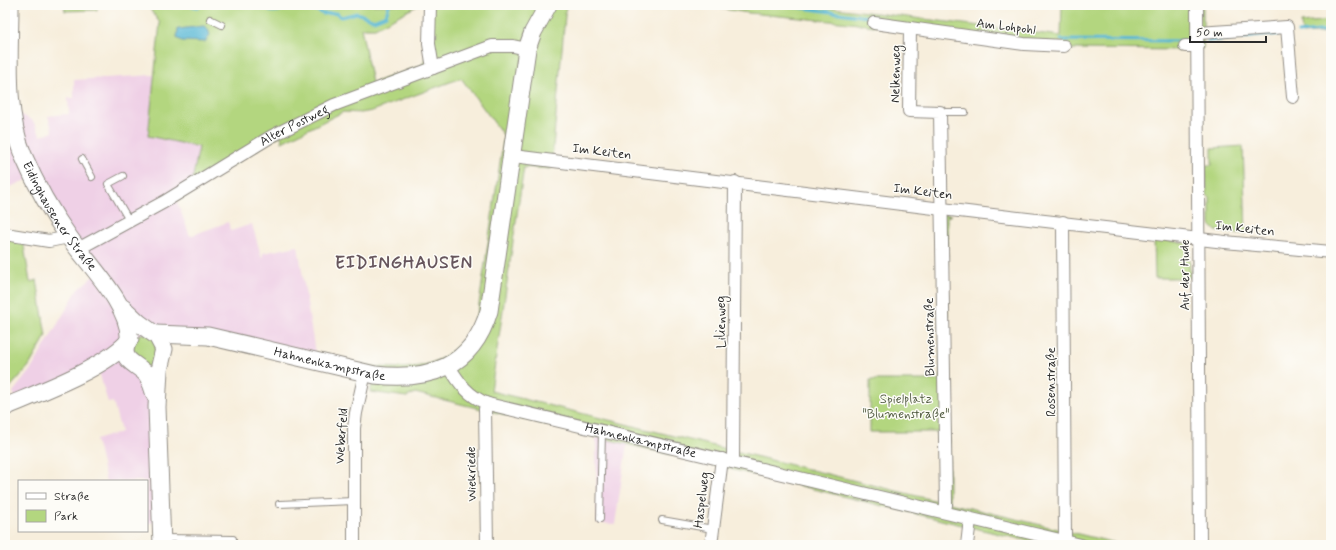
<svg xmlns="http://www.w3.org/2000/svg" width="1336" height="550" viewBox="0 0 1336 550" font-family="Mynerve,sans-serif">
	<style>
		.built { fill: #efd0e6 }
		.green { fill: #b3d67f; stroke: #6f8055 }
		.water { fill: #57b7d5; stroke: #417180 }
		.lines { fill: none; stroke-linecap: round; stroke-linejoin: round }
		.stream { stroke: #57b7d5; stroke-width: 3 }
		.lane-casing { stroke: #918c84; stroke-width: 8 }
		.street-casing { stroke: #918c84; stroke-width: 14 }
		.secondary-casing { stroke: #918c84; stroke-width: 19 }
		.lane { stroke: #fff; stroke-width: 6 }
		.street { stroke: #fff; stroke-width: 12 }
		.secondary { stroke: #fff; stroke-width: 17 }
		.labels { text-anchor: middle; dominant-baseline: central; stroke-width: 3; stroke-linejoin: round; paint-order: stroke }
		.street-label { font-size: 13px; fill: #2b2b2b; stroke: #fdfcf7 }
		.park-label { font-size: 13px; fill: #545e44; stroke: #fdfcf7 }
		.district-label { font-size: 17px; font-weight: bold; letter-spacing: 1px; fill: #67565d; stroke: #fdfcf7 }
	</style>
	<rect width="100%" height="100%" fill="#fdfcf7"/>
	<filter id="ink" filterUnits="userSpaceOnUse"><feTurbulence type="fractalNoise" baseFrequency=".025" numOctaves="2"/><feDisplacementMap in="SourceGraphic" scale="8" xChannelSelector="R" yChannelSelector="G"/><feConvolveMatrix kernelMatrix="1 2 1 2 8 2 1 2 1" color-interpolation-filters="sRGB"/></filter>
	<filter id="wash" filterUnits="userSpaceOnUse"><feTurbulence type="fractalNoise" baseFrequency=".012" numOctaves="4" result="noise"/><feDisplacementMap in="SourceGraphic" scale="16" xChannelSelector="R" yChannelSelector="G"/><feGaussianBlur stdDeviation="0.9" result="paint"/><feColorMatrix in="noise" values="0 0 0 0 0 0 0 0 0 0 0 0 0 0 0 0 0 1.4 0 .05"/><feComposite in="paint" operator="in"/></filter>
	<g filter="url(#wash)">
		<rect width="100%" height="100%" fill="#f7eedc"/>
		<!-- built -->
		<path class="built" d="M154,75L148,136L199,147L190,191L176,199L190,236L228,222L231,231L252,224L262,259L263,253L298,246L315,353L154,335L149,375L159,522L147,523V481H106L96,440L121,432L113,402L108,403L98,368L18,403L13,392L32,368L78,289L97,273L34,177L5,189V113L20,114L33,121L41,136L53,132L48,116L69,114L68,98H74V80Z
			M596,437L627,444L615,524L597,523Z"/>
		<!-- green -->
		<path class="green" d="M64,5H97V10L65,11Z
			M147,5H419L375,28H361L372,83L422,65L427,56L425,5H566L551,169L524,167L491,391L941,502L942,432H870V380H941L940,219L935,213L952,215L947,217L949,503L1124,545H1045L415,393L407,397L370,392L373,380L363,364C415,374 458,367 478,311L504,136L461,78L372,111L361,113L343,112L282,142L281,135L190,191L199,147L148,136L160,23Z
			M698,5H810L1061,36L1062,5H1203V48L1189,50L1064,49L850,23L749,13Z
			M1331,20V32L1302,34L1301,23Z
			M1243,146L1246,234L1216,231L1210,225V198L1207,195L1206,165H1212V148Z
			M5,238L23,240L30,282L37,280L46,336L29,366L5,393Z
			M1154,238L1189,244L1190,278H1155Z
			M143,333L158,339L153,366L150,367L134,363L133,338Z"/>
		<!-- water -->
		<path class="water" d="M204,26L208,29L210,35L205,42L182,41L177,38L178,29Z"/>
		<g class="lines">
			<!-- stream -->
			<path class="stream" d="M161,5L162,7L168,5
				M189,5L198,7L200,5
				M266,5L270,11C278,12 284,10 290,5
				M306,5L323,14L337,13L341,17L357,13L374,20L386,15L389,5
				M781,5L875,18
				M1298,33L1331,30
				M1061,40L1186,41
				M1208,41L1281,34"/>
		</g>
	</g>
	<g filter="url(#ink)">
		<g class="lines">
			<defs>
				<path id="lane" d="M210,19L222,25
					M940,112H965
					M82,159L92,177
					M123,176L108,184L130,222
					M279,504L354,501
					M600,519L602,431
					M662,520L713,529
					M163,538L233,539"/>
				<g id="street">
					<path d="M430,5L429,44L433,68"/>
					<path d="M1197,5L1200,545"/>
					<path d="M874,23L1024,44L1064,46"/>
					<path d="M910,28L909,111L940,112L946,505L944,512"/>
					<path d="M1198,33L1287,27L1293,97"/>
					<path d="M1185,46H1198"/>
					<path d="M513,156L942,209L1225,242L1331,252"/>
					<path d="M1063,222L1065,541"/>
					<path d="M5,234L49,241L69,237"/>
					<path id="s1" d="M78,249L164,202L272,136L334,105L492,46H513L527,49"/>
					<path id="s2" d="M448,365C459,383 468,396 488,404L1081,545"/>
					<path d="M733,462L735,182"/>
					<path d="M354,545V428L356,413L365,373"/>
					<path d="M487,545L485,409L488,404"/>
					<path d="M711,545L722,459"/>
					<path d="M967,545L970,519"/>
				</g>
				<g id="secondary">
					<path id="s3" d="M10,5C10,54 4,109 23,155C35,183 51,212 69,237C87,263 132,307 129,340"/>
					<path d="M123,308L139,323L157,336L164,349L159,370L157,407L162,545"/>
					<path id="s4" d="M155,334L208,336L375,375C429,381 472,368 489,311L527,49L533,32L548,5"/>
					<path d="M130,338C115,361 138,363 147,375C151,381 153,389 155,395"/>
					<path d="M5,407C40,392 100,370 127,343"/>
				</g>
			</defs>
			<!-- lane casing -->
			<use href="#lane" class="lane-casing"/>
			<!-- street casing -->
			<use href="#street" class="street-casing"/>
			<!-- secondary casing -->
			<use href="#secondary" class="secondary-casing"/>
			<!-- lane -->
			<use href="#lane" class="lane"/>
			<!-- street -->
			<use href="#street" class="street"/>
			<!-- secondary -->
			<use href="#secondary" class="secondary"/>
		</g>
	</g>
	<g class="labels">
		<!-- street labels -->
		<g class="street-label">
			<text transform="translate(1006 27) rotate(7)">Am Lohpohl</text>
			<text transform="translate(896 74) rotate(-89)">Nelkenweg</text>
			<text stroke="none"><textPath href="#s1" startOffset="249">Alter Postweg</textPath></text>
			<text transform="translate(602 152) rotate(7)">Im Keiten</text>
			<text transform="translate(923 192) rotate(7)">Im Keiten</text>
			<text stroke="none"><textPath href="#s3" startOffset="223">Eidinghausener Straße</textPath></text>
			<text transform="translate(1245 229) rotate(6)">Im Keiten</text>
			<text transform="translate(1185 275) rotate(-90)">Auf der Hude</text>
			<text transform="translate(721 322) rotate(-90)">Lilienweg</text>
			<text transform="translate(930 337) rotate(-91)">Blumenstraße</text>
			<text stroke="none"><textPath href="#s4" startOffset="178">Hahnenkampstraße</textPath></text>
			<text transform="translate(1051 382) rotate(-90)">Rosenstraße</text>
			<text transform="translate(342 436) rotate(-86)">Weberfeld</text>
			<text stroke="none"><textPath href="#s2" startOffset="214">Hahnenkampstraße</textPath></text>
			<text transform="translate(472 474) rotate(-91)">Wiekriede</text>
			<text transform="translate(702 500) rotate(-83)">Haspelweg</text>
		</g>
		<!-- park labels -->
		<g class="park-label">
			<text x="906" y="399">Spielplatz<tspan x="906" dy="15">"Blumenstraße"</tspan></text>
		</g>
		<!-- district labels -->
		<g class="district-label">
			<text x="404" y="263">EIDINGHAUSEN</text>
		</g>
	</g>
	<!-- margin -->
	<rect width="1336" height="550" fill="none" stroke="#fdfcf7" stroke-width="20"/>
	<!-- legend -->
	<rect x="18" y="480" width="130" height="52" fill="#fdfcf7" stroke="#a9a8a5"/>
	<rect x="26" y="493" width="20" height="6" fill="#ffffff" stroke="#a9a8a5"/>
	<text x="54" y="500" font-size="12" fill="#2b2b2b">Straße</text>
	<rect x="26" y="510" width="20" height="12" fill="#b3d67f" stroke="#a9a8a5"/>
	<text x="54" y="520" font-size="12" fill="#2b2b2b">Park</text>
	<!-- scale -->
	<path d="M1190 36v6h76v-6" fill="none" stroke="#2b2b2b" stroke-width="2"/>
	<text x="1196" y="36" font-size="12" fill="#2b2b2b" stroke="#fdfcf7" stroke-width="3" paint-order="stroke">50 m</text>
</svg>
